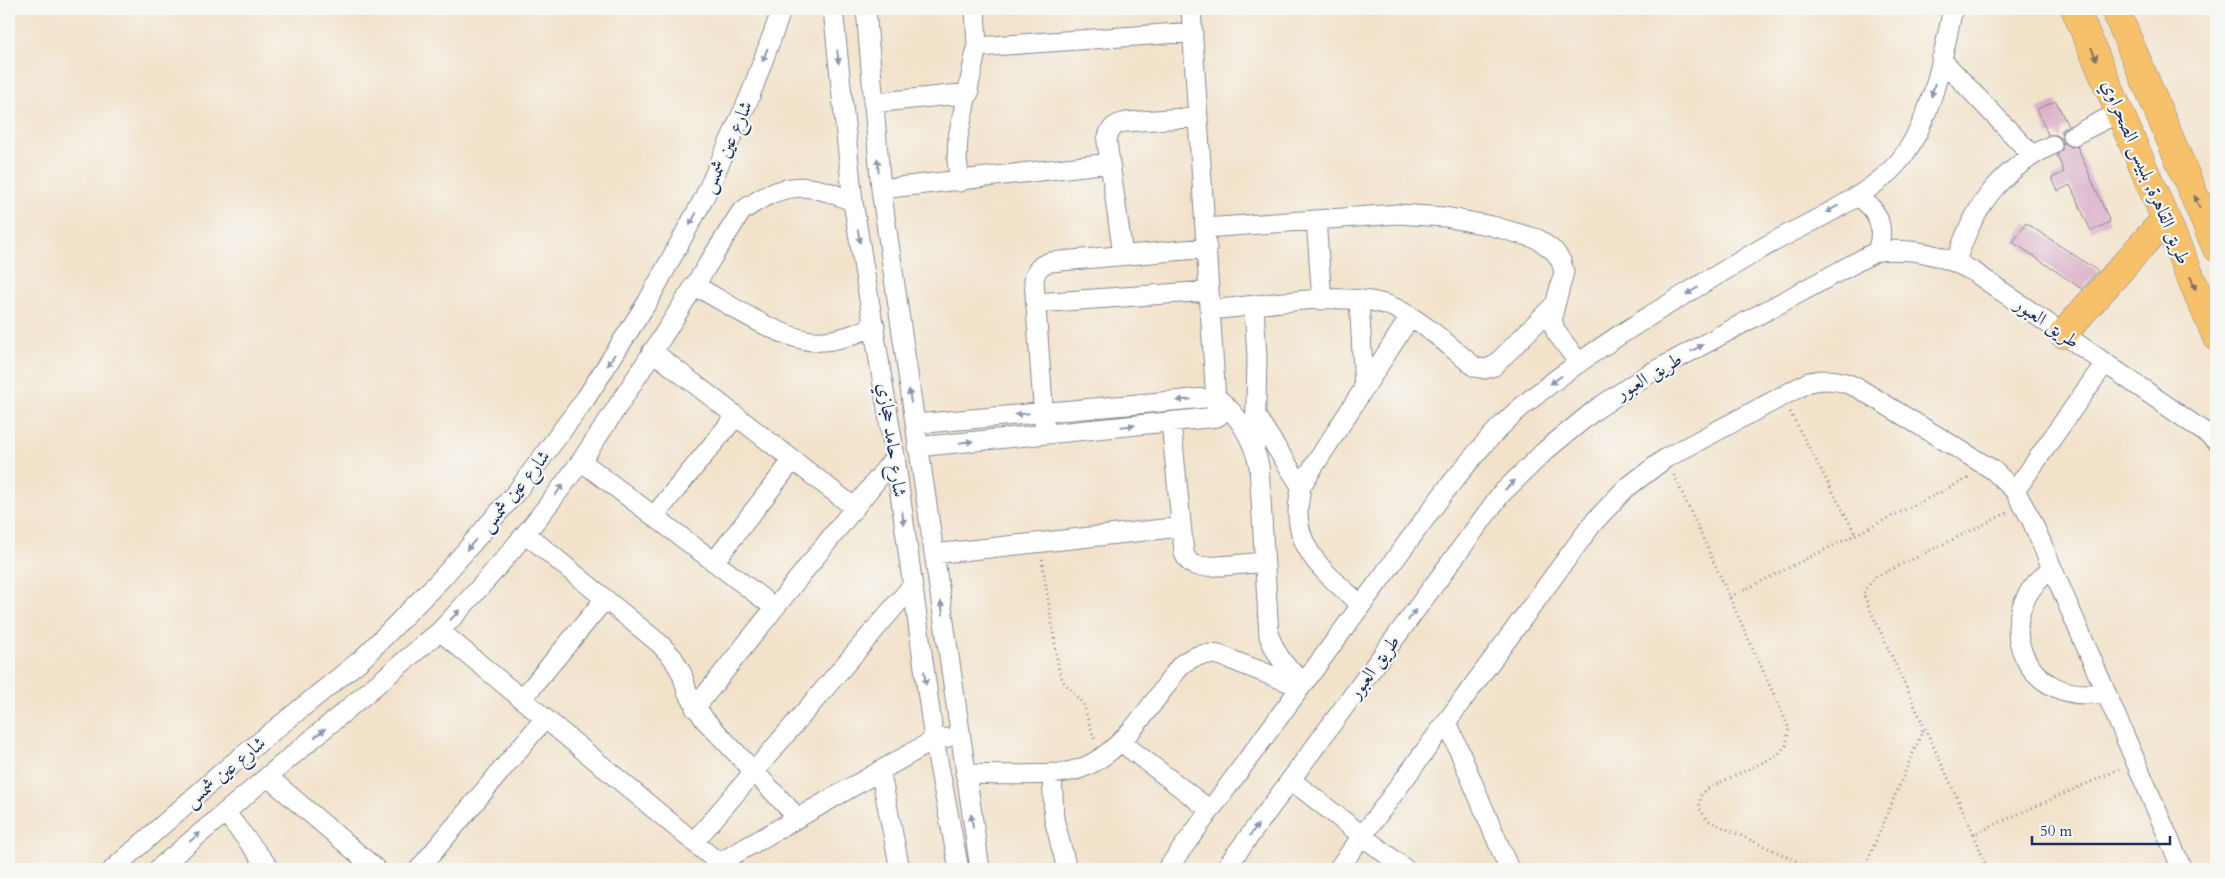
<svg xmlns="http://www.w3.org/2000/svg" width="2225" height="878" viewBox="0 0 2225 878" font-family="Cardo,Amiri,serif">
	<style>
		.building { fill: #daadc7 }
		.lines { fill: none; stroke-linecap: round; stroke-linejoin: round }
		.minor-casing { stroke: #868894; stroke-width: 21 }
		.highway-casing { stroke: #868894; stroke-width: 29 }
		.path { stroke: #868894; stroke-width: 3; stroke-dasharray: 1 4; stroke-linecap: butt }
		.minor { stroke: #fff; stroke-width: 19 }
		.highway { stroke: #f6c16b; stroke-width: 28 }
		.oneway { fill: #7e7164 }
		.oneway2 { fill: #8d97ae }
		.labels { text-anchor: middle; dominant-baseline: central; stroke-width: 4.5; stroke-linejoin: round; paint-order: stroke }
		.street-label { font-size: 19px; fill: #1b2f5e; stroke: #f6f6f2 }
	</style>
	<rect width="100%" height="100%" fill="#f6f6f2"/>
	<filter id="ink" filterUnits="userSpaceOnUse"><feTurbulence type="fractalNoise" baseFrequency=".02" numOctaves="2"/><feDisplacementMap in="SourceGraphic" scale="10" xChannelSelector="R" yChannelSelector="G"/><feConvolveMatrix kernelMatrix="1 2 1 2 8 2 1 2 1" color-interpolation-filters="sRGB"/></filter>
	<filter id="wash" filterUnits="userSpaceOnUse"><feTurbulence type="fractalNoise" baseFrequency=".0096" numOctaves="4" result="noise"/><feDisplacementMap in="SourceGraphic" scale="20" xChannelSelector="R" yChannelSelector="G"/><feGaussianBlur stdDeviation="1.12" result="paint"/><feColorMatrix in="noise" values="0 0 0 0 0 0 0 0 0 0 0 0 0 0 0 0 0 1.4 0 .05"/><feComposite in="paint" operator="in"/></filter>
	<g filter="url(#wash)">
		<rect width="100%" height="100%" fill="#f2e2ca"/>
		<g id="blocks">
			<!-- building -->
			<path class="building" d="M2056,101L2068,126L2062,130L2061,139L2057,135H2048L2037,109Z
				M2062,142L2071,147L2077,146L2110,222L2091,231L2070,185L2058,191L2052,178L2064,172L2057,155L2062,150Z
				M2026,223L2098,271L2082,289L2013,242Z"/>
		</g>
	</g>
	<g filter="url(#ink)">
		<use href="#blocks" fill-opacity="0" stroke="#868894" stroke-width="1"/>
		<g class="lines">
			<defs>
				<path id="minor" d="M833,9L853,202L895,457L934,740L959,869
					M866,9L881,189L980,869
					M1191,9L1217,417
					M977,47L1193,32
					M1941,59L2032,155
					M873,103L969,93
					M2072,136L2120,112
					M960,182L957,160L958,137L977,47L975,9
					M881,189L1110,163
					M1856,196C1878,208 1886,227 1877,251
					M1316,220L1322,300
					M1205,228L1397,214L1445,217L1492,226L1538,239L1555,252L1561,261L1564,272L1553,313V323L1556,332L1579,363
					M1123,255L1107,142C1108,130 1114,124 1126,122L1198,117
					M1956,262C1973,207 2000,170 2052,145
					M694,285C727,303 776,337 812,341C834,343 855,334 875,326
					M1359,299L1364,387
					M1036,303L1209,291
					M1254,306L1257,358L1255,447
					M1210,310C1259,306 1353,288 1395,308C1424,322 1450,347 1475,367L1485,369L1494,366L1555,304
					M652,351L855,508
					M1256,416L1301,486
					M1171,422L1184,553C1186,558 1189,563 1194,565C1205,569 1250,563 1264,562
					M915,424L1216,397C1239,415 1253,439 1259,466L1269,636C1278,658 1285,668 1305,682
					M1045,433L1034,280C1036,269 1040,265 1050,262L1207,248
					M917,447L1217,417L1226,410
					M581,461L775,608
					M2015,491L2105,363
					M654,516L736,416
					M526,534L660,644L673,658L682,674L687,691L704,719L797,817
					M934,554L1181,527
					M714,562L793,460
					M2052,569C1985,616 2025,709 2105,692
					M1361,605C1333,580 1298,554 1298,513C1298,504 1300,494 1301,486L1410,317
					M440,631L719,863
					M522,699L605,599
					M695,708L895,457
					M1447,722L1509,869
					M1121,742L1210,810
					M880,770L900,869
					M1052,773L1054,819L1067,869
					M965,774C995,774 1051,778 1079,769C1123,754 1153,701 1181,665C1194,655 1203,653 1219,655L1301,687
					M268,777L376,869
					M1291,780L1405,869
					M225,812L270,869
					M694,842L912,586
					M113,869L220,774L362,659L443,577L518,490L586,398L648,301L703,200L750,96L782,9
					M158,869L440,631C491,577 538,521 581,461C637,380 688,295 741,212C782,181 808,181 853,202
					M419,869L545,718
					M713,869L719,863L934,740L946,738
					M1167,869L1446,490C1472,458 1498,425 1531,399C1601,342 1682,296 1759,250C1803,224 1874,197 1904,155C1934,113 1942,58 1953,9
					M1225,869L1501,494L1546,450L1595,410L1647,375L1877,251C1914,248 1942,254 1974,272L2216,440
					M1338,869L1593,523L1625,489L1666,458L1809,382C1827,378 1841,380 1858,388L1993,470L2015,491L2031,519L2182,869"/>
				<path id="highway" d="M2075,9L2216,336
					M2115,9L2216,247
					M2063,334L2166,218"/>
			</defs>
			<!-- minor casing -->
			<use href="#minor" class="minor-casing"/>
			<!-- highway casing -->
			<use href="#highway" class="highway-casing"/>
			<!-- path -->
			<path class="path" d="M1790,412L1856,535
				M1674,475L1789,728L1786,745L1778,755L1707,789L1701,794L1699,807L1707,820L1814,869
				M2007,513L1876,577L1867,587L1863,594L1974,834L2119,769
				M1042,559L1059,671L1063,681L1083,704L1095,741
				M1730,597L1971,477
				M1974,834L1987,869
				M1864,869L1924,727"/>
			<!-- minor -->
			<use href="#minor" class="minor"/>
			<!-- highway -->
			<use href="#highway" class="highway"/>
		</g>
		<!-- one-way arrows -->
		<defs><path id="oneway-solid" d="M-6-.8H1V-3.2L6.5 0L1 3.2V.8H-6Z" transform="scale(1.25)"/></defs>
		<g class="oneway">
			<use href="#oneway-solid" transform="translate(2094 54) rotate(67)"/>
			<use href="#oneway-solid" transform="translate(2197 202) rotate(-113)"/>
			<use href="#oneway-solid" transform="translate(2193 283) rotate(67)"/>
		</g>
		<g class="oneway2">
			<use href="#oneway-solid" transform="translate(765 55) rotate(110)"/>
			<use href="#oneway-solid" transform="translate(838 57) rotate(84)"/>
			<use href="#oneway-solid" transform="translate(1933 90) rotate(104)"/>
			<use href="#oneway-solid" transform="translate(878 165) rotate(-95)"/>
			<use href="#oneway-solid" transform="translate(1832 209) rotate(151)"/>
			<use href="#oneway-solid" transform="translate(693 219) rotate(118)"/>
			<use href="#oneway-solid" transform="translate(859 236) rotate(80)"/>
			<use href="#oneway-solid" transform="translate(1692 291) rotate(149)"/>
			<use href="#oneway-solid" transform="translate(1697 348) rotate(-28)"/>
			<use href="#oneway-solid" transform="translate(611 360) rotate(123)"/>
			<use href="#oneway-solid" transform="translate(1556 380) rotate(144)"/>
			<use href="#oneway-solid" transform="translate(910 396) rotate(-98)"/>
			<use href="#oneway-solid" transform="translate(1184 400) rotate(175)"/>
			<use href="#oneway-solid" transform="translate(1022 414) rotate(175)"/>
			<use href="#oneway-solid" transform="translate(1128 426) rotate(-5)"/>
			<use href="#oneway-solid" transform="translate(966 442) rotate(-6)"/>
			<use href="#oneway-solid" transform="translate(1510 485) rotate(-44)"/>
			<use href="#oneway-solid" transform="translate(559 490) rotate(-53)"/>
			<use href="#oneway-solid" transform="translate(903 518) rotate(83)"/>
			<use href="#oneway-solid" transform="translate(471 545) rotate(131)"/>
			<use href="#oneway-solid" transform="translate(942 608) rotate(-98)"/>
			<use href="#oneway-solid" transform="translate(455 615) rotate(-47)"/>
			<use href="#oneway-solid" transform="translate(1412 615) rotate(-54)"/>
			<use href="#oneway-solid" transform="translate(925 678) rotate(82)"/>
			<use href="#oneway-solid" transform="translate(320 733) rotate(-40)"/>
			<use href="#oneway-solid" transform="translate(972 821) rotate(-99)"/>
			<use href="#oneway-solid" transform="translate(1254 830) rotate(-54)"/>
			<use href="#oneway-solid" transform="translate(195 837) rotate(-41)"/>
		</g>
	</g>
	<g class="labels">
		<!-- street labels -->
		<g class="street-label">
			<text transform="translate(727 147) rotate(-66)">شارع عين شمس</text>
			<text transform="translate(2146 172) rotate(67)">طريق القاهرة, بلبيس الصحراوي</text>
			<text transform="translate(2047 323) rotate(35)">طريق العبور</text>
			<text transform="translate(1649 376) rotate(-31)">طريق العبور</text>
			<text transform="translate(892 440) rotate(82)">شارع حامد حجازي</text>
			<text transform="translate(515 491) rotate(-51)">شارع عين شمس</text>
			<text transform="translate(1374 667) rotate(-54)">طريق العبور</text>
			<text transform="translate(225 772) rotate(-40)">شارع عين شمس</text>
		</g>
	</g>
	<!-- margin -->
	<rect width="2225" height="878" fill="none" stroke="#f6f6f2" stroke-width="30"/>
	<!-- scale -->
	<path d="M2032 836v8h138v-8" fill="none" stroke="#1b2f5e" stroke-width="2.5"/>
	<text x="2040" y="836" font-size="15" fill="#1b2f5e" stroke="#f6f6f2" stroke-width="4" paint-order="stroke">50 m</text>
</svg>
